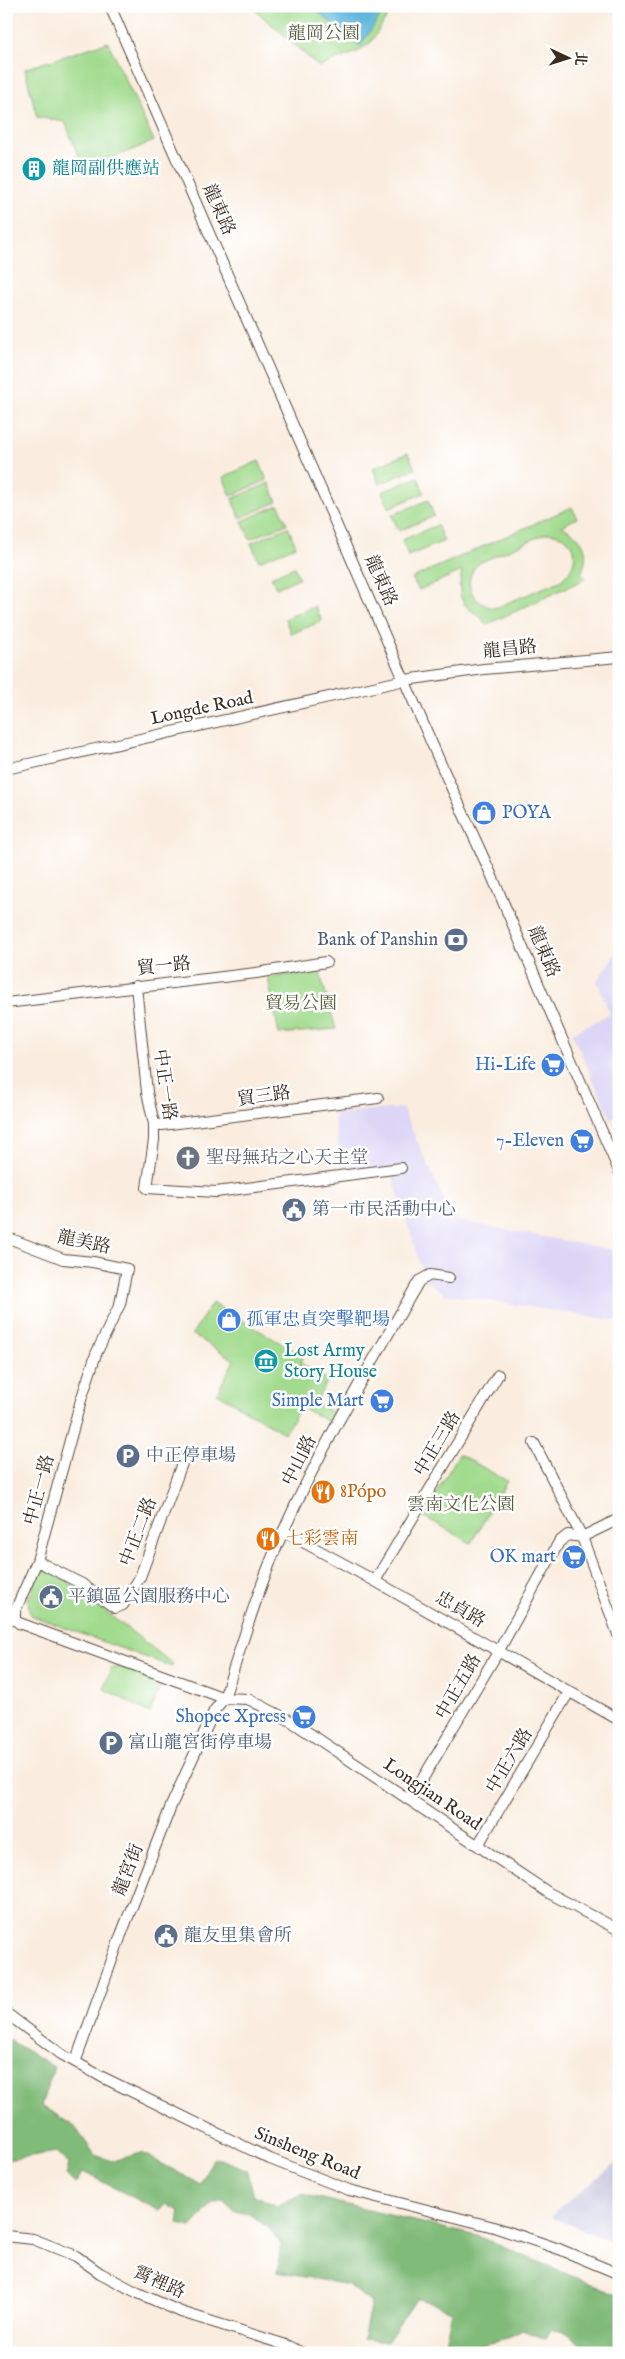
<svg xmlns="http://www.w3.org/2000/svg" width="625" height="2359" viewBox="0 0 625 2359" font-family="'IM FELL English','Noto Serif TC',serif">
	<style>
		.built { fill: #dcd5f6 }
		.industrial { fill: #c2c1dc }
		.green { fill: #a2db8e; stroke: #6e8256; fill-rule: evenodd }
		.forest { fill: #81bb79; stroke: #5e724c }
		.water { fill: #61b6dd; stroke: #4e707e }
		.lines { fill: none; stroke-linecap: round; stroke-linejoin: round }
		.minor-casing { stroke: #58473b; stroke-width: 12 }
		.minor { stroke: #fff; stroke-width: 10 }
		.labels { text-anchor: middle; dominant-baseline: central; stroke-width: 5; stroke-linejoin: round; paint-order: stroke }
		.park-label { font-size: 18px; fill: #5a5f40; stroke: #fff }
		.culture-label { font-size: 18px; fill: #0d838f; stroke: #fff; text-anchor: start }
		.street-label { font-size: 18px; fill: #3b2a1e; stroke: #fff }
		.shop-label { font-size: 18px; fill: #366cbe; stroke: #fff; text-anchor: end }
		.service-label { font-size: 18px; fill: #4e5e75; stroke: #fff; text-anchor: start }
		.worship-label { font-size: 18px; fill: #5b616d; stroke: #fff; text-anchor: start }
		.food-label { font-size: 18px; fill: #c56008; stroke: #fff; text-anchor: start }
	</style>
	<rect width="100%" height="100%" fill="#fff"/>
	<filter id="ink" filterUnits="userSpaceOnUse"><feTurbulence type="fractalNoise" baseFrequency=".02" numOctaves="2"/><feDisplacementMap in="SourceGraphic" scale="10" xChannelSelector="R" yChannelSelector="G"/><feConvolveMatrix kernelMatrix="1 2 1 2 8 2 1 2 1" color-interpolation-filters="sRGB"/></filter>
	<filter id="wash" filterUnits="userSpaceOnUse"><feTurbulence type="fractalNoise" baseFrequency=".0096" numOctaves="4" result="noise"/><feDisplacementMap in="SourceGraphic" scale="20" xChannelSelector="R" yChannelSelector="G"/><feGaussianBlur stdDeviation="1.12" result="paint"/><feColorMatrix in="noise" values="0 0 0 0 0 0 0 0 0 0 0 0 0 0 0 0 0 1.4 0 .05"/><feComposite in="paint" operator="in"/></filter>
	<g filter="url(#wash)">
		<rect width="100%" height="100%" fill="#faeddf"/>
		<!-- built -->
		<path class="built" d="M619,948V1116L611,1119L572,1033L610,1014L597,981Z
			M402,1108L453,1220L619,1251V1321L444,1294L425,1279L392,1175L344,1177L333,1113Z"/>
		<!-- industrial -->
		<path class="industrial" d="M619,2160V2246L551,2216Z"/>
		<!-- green -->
		<path class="green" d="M251,6H394L371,42L357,52L319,67Z
			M108,42L154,141L105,161L83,167L65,122L37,117L25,69Z
			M408,453L415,469L379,484L373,468Z
			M259,461L267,480L231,496L223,477Z
			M418,477L424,493L389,508L382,492Z
			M269,483L277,502L240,518L232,499Z
			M428,500L434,516L399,531L392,515Z
			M279,505L287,524L250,539L242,521Z
			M572,507L577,518L561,526C584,537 591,550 581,574L585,579L486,625C482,617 479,616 472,611C457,602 459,586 462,571L419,590L412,578ZM547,533C579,535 583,563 560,581L495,608C472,605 460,580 479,563Z
			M437,525L444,541L408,556L402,540Z
			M288,527L296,546L259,561L251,543Z
			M294,567L299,578L276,588L271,577Z
			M315,606L322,621L291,634L285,619Z
			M319,970L336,1029L279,1034L268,978Z
			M212,1303L303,1356L300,1363L328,1380L315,1403L339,1416L334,1425L301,1407L284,1433L217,1393L234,1360L192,1334Z
			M459,1454L507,1481L471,1543L423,1516Z
			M41,1568H50L173,1664L172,1667L30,1615L28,1600Z
			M120,1666L156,1679L162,1683L150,1713L104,1689L111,1669Z"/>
		<!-- forest -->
		<path class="forest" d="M6,2038L54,2067L41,2105L75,2127L95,2155L112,2161L142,2153L200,2184L214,2157L246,2169L254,2195L277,2206L301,2194L477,2236L619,2296V2353H594L563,2331L551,2329L546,2339L523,2330C499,2343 471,2349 443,2350L452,2311L417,2298L387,2342L363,2339L371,2303L349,2285L277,2272L281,2244L270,2229L249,2214L234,2211L223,2200L213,2203L191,2227L178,2224L180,2211L166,2204L160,2211L83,2172L75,2184L66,2175L69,2164L56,2152L6,2160Z"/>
		<!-- water -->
		<path class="water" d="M311,6H387L360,46Z"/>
	</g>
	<g filter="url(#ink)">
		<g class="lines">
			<defs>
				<path id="minor" d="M110,6L443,769L491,874L619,1171
					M6,769L405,680L484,669L619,657
					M136,986L147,1092L154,1124V1140L147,1188L216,1192L401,1168
					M6,1003L256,973L326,962
					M154,1124L162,1125L378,1098
					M6,1237L63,1259L93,1262L127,1269L120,1304L96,1354L81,1400L37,1561L15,1611V1620L19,1623L224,1698L248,1699L291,1721L549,1893L619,1930
					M534,1443L582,1537L619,1637
					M283,1531L375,1581L619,1720
					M37,1561L82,1584L115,1608L123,1605L140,1577L184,1458
					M375,1581L498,1375
					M410,1800L498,1652L559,1542L568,1535L582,1537L619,1519
					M478,1845L569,1692
					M6,2013L61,2054L102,2077L270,2159L349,2190L494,2227L559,2249L619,2274
					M76,2060L121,1935L171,1806L214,1711L224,1698C243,1642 259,1584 284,1530C322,1444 372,1363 419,1281L430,1275L449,1278
					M6,2236L33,2239L76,2256L100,2273L138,2293L181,2312L289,2346L302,2353"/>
			</defs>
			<!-- minor casing -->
			<use href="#minor" class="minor-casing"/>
			<!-- minor -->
			<use href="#minor" class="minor"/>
		</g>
	</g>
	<!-- icons -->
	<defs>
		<symbol id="building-disc" viewBox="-11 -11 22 22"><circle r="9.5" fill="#0f9aa8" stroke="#fff"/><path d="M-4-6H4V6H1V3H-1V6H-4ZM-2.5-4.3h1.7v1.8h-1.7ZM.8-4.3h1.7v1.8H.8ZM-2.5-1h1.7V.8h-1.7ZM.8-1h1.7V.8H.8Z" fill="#fff"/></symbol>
		<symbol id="shop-disc" viewBox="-11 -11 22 22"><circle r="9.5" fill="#3f7fe0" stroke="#fff"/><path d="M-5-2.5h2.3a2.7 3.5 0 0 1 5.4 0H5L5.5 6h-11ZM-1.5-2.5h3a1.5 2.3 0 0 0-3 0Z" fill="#fff"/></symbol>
		<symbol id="bank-disc" viewBox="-11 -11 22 22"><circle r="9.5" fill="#5c6f8a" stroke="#fff"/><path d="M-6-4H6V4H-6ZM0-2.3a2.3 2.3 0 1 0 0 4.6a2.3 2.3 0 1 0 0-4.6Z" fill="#fff"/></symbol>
		<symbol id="supermarket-disc" viewBox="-11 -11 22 22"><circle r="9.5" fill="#3f7fe0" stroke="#fff"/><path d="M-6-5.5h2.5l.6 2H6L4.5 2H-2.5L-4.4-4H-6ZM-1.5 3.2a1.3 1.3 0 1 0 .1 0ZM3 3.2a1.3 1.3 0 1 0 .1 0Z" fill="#fff"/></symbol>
		<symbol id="church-disc" viewBox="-11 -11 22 22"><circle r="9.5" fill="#6b7280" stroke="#fff"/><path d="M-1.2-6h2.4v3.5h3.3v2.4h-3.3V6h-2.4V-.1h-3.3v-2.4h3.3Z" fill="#fff"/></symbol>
		<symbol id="civic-disc" viewBox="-11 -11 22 22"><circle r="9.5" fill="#5c6f8a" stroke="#fff"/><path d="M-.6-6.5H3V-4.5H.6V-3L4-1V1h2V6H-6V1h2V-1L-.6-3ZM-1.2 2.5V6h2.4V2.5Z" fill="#fff"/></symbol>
		<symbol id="museum-disc" viewBox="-11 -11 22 22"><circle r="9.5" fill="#0f9aa8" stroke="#fff"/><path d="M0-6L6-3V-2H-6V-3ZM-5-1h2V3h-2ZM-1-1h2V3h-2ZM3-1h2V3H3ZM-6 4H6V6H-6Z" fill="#fff"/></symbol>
		<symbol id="parking-disc" viewBox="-11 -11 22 22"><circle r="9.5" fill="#5c6f8a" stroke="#fff"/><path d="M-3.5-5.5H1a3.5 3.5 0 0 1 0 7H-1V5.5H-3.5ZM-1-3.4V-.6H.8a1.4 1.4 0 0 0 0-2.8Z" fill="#fff"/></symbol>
		<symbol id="restaurant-disc" viewBox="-11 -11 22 22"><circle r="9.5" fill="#e8710a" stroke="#fff"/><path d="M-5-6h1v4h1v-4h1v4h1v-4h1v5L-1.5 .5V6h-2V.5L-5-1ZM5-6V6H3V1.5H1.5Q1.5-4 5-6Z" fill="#fff"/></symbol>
	</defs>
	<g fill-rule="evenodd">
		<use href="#building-disc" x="20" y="155" width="28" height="28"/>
		<use href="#shop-disc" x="470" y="799" width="28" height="28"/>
		<use href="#bank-disc" x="442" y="926" width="28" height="28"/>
		<use href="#supermarket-disc" x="539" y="1051" width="28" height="28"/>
		<use href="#supermarket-disc" x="568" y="1127" width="28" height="28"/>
		<use href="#church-disc" x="174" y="1144" width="28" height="28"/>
		<use href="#civic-disc" x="280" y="1196" width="28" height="28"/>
		<use href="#shop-disc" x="215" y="1306" width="28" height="28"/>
		<use href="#museum-disc" x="252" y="1347" width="28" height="28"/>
		<use href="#supermarket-disc" x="368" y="1387" width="28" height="28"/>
		<use href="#parking-disc" x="114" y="1442" width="28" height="28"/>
		<use href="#restaurant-disc" x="309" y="1478" width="28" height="28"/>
		<use href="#restaurant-disc" x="254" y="1525" width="28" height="28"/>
		<use href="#supermarket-disc" x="560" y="1543" width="28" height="28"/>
		<use href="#civic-disc" x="37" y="1583" width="28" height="28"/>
		<use href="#supermarket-disc" x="290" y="1703" width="28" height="28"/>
		<use href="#parking-disc" x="97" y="1729" width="28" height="28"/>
		<use href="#civic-disc" x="152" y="1922" width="28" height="28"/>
	</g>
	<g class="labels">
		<!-- park labels -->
		<g class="park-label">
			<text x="324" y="34">龍岡公園</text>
			<text x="301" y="1004">貿易公園</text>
			<text x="461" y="1505">雲南文化公園</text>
		</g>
		<!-- culture labels -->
		<g class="culture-label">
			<text x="52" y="169">龍岡副供應站</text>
			<text x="284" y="1351">Lost Army<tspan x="284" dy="21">Story House</tspan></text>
		</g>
		<!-- street labels -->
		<g class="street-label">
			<text transform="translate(218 210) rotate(66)">龍東路</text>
			<text transform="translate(380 581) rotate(66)">龍東路</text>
			<text transform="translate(510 650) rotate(-6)">龍昌路</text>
			<text transform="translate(202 709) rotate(-12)">Longde Road</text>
			<text transform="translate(543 952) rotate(67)">龍東路</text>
			<text transform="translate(164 967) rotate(-6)">貿一路</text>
			<text transform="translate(164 1085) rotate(82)">中正一路</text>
			<text transform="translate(264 1097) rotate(-8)">貿三路</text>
			<text transform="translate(84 1243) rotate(12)">龍美路</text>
			<text transform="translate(438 1444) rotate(-59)">中正三路</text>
			<text transform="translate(300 1461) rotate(-63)">中山路</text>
			<text transform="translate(40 1490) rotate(-75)">中正一路</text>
			<text transform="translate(139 1532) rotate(-69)">中正二路</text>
			<text transform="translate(460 1610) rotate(30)">忠貞路</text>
			<text transform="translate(459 1687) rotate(-60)">中正五路</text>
			<text transform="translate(510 1761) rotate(-59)">中正六路</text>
			<text transform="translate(432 1795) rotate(34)">Longjian Road</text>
			<text transform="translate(129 1870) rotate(-69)">龍宮街</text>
			<text transform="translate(307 2154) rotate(22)">Sinsheng Road</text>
			<text transform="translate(159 2283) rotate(24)">霄裡路</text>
		</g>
		<!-- shop labels -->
		<g class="shop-label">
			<text x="502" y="813" text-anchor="start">POYA</text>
			<text x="536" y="1065">Hi-Life</text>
			<text x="564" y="1141">7-Eleven</text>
			<text x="246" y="1320" text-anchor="start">孤軍忠貞突擊靶場</text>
			<text x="364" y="1401">Simple Mart</text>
			<text x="556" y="1557">OK mart</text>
			<text x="286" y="1717">Shopee Xpress</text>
		</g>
		<!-- service labels -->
		<g class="service-label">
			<text x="438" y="940" text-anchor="end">Bank of Panshin</text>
			<text x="312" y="1210">第一市民活動中心</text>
			<text x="146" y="1456">中正停車場</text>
			<text x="68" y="1597">平鎮區公園服務中心</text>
			<text x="128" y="1743">富山龍宮街停車場</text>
			<text x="184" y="1936">龍友里集會所</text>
		</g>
		<!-- worship labels -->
		<g class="worship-label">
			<text x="206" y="1158">聖母無玷之心天主堂</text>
		</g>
		<!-- food labels -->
		<g class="food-label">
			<text x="340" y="1492">8Pópo</text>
			<text x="286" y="1539">七彩雲南</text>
		</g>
	</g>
	<!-- margin -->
	<rect width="625" height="2359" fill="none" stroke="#fff" stroke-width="25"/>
	<!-- north arrow -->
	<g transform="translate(568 58) rotate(94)" stroke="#ffffff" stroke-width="4" paint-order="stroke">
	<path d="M0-4L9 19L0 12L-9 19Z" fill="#3b2a1e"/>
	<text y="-8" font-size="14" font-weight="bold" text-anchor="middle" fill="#3b2a1e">北</text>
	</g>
</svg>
